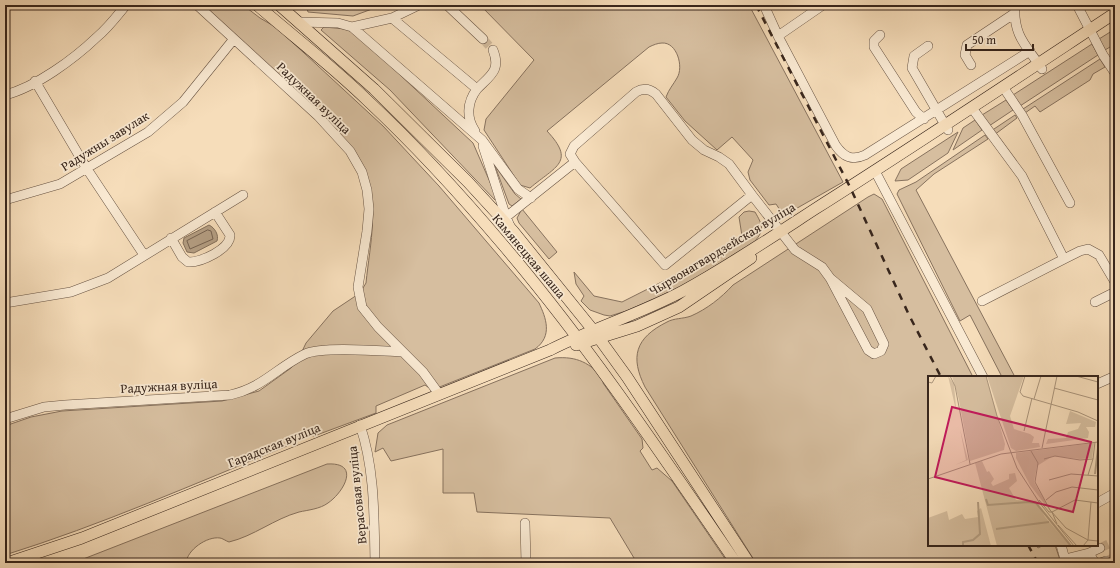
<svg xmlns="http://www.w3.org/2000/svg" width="1120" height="568" viewBox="0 0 1120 568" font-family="'Gentium Book Plus',serif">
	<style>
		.green { fill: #d6be9f; stroke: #87725e }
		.water { fill: #b59f84; stroke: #836f5a }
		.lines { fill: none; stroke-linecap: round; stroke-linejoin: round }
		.shore { stroke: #766250; stroke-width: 1 }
		.minor-tunnel { stroke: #d0b89a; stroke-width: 9; stroke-dasharray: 9 4.5; stroke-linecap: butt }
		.minor-casing { stroke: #685444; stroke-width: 10 }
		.major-casing { stroke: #38261c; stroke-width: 12 }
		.minor { stroke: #f9e9d2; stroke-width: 9 }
		.major { stroke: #f6ddba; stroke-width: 11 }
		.rail { stroke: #38261c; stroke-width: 2.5; stroke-dasharray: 7 7; stroke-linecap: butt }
		.labels { text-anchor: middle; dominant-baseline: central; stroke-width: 3.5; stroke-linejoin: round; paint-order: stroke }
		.street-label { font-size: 13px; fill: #38261c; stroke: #f9e9d2 }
		.inset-river { fill: none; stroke: #b59f84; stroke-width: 2 }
		.inset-road { fill: none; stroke: #aa947b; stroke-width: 1 }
		.view { fill: #c2185b; fill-opacity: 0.15; stroke: #c2185b; stroke-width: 2 }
		.inset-edge { fill: none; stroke: #38261c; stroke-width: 2 }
	</style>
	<rect width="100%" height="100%" fill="#f6ddba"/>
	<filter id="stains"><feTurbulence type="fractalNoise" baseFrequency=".005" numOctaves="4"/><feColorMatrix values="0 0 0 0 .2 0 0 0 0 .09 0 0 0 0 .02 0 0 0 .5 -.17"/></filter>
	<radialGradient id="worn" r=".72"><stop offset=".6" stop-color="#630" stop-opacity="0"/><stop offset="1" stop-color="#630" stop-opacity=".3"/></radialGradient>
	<!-- green -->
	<path class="green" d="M203,5H243L260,18L277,28L383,126L439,186L539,303C546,318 553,336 535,349L432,390L425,385L376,406V413L314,436C302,433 294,435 287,446C194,484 101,525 5,555V426L31,417L62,411L222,401L259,391L291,368L298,360L306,343L333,311L360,293L366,283C370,243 381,201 361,163Z
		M306,5H383L353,16L308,12Z
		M480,5H749L843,182L792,211L780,210L776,204L769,205L750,180L748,172L753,160L732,137L717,150L685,121L666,97C669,89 673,85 677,78C684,67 677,42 662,43C658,43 653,45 649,47L547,131C576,162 556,166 530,188L520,185L484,130L486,119L534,60Z
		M324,27L345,29L355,33L473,143L496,196L495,200L390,90L321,30Z
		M1115,29V44L1105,50L1099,39Z
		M1092,44L1098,55L1020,106L1013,95Z
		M1100,59L1105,67L1093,74L1090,80L1040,112L1035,106L1025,113L1023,109Z
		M1006,100L1013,110L989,126L982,115Z
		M1015,115L1017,118L994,135L991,131Z
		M975,120L982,130L953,150L963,128Z
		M958,132L948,153L908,180L895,181L901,169Z
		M985,135L988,139L934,174L916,190L1015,377H998L1001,375L970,315L960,321L897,194L899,190L916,182Z
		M495,166L515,194L521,199L512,206L509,204Z
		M874,194L882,199L973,377H929V545H1036L1038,548L1044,545H1055L1061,563H756L645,387C630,357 635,338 667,322C674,318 683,319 691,316C707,309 721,298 733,285L868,197Z
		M522,209L557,252L549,259L519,223L517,218Z
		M749,211L755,212C762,224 765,230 755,241L685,285L626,311L610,316L604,315L590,310L581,301L584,296L576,284L574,272L594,296L622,302L719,253L742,236L739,217L744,212Z
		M555,358C577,356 590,363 604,379L603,383L642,439L643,448L640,451L652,470L657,468L672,481L728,563H637L610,518L477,512L474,493H443V449L391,461L383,448L375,452L378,433L387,425Z
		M327,464C361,462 344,492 328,503C320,509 308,510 299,512C274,519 254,536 229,542C226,541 222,538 220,538C207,536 187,550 186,563H73Z"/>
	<!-- water -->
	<path class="water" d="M209,225C215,228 219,235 217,241L194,253L187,252L183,243L184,238Z"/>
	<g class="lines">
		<!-- shore -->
		<path class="shore" d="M208,230L211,231L213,239L190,249L187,241Z"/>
		<!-- minor-tunnel -->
		<path class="minor-tunnel" d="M483,39L493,50
			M1100,548L1115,541
			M1106,561L1115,557"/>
		<defs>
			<path id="minor" d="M197,5L318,116L350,151L362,172L367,190L369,209L367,231L358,287L362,307L378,327L423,372L439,394
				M447,5L483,39
				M764,5L778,36L836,146C844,157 852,161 865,155L1030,51
				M1015,5C1013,36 1026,45 1042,69
				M1077,5L1103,55L1115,73
				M392,18L419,5
				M299,22L338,23L352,27L482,140L518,189L531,198
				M352,27L392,18L477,89C467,102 466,118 475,131
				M880,35L874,41V47L916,112L924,119
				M778,36L823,5
				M928,46L914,56L912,68L948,130
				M971,65L965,55L967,45L1015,13
				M35,81L87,169L144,255
				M1003,87L1022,115L1070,203
				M477,89C491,75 501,70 493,50
				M5,95C36,87 74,59 97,37C108,28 117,16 126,5
				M972,108L1022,176L1064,259
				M483,146L506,217
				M575,162L570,154L574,146L636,92C643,88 650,89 656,94L692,140L704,150L719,157L729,164L752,195
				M875,171L983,377
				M5,200L60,184L148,132L183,102L233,40
				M510,226L506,217L575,162L665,265L752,195L795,250L822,267L830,278L867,309L884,344L881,351L874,354L868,350L830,278
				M171,238L182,257L188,262C200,263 231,249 230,235L215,212
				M982,301L1064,259L1080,251L1088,249L1099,255L1115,282
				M1095,302L1115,292
				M5,303L71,292L108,278L243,195
				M1097,384L1115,376
				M5,419L44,407L65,405L230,395C264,387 276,368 305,354C322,346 381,351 403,352
				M360,425C375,469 374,517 375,563
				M1097,503L1115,493
				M525,523L526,563
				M1061,545L1066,563
				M1089,553L1100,548
				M1065,559L1089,553L1095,563
				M1101,563L1106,561"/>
			<path id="major" d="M257,5C294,37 332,66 367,100C415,145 461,195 504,246C589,346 662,455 736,563
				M279,5L374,89L468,182L513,231L593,330L627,377L749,563
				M576,345L637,326L679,307L751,258
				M7,563L82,538L550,350C593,328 640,314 683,291C729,266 772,237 815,209C916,145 1015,79 1115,13"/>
		</defs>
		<!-- minor casing -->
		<use href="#minor" class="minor-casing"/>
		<!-- major casing -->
		<use href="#major" class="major-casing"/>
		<!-- minor -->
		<use href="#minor" class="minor"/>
		<!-- major -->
		<use href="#major" class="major"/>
		<!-- rail -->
		<path class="rail" d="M756,5L850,187L909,315L941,377
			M1028,545L1038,563"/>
	</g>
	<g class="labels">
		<!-- street labels -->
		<g class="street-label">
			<text transform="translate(314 98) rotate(44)">Радужная вуліца</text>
			<text transform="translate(105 141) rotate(-32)">Радужны завулак</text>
			<text transform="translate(722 249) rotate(-31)">Чырвонагвардзейская вуліца</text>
			<text transform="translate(529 256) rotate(50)">Камянецкая шаша</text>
			<text transform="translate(169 386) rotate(-3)">Радужная вуліца</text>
			<text transform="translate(274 445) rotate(-22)">Гарадская вуліца</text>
			<text transform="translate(357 495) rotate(-96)">Верасовая вуліца</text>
		</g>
	</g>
	<!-- overview -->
	<g transform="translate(928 376)">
		<rect width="170" height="170" fill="#f6ddba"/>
		<path d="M20,0L26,8L28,32L27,30ZM24,0H58L77,68L76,74L42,85L31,24ZM59,0H96L82,40L86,53L102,58L106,61L104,67H111L112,71L88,75L83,72ZM142,35L168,46L167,51H158L161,56L160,62L118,68L120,63L138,62L140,56L150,53L153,47L138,48ZM32,53L40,84L27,89L38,84ZM166,67L164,82L152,83L125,80L109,90L106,106L123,136L102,109L88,82V77ZM54,85L59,96L61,95L66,103L63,107L65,110L81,103V98L87,97L89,105L81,112L88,124L108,125L117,141L142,170H69L47,87ZM53,132L63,170H0V142L19,135L21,144L34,138L37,143L50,141L49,135Z" fill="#d6be9f"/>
		<path class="inset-river" d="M167,98L170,72M58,123L60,129L100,126L108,127L143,170M68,153L121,146M35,170V166L45,164L52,158L50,126"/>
		<path class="inset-road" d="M22,0L27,10L42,88M58,0L69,40L89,92L111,126L146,170M97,0L92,16L95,20L150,36L170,45M148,0L170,6M0,6L4,7L8,0M126,12L170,24M106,23L113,0M96,55L104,22M114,72L129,0M103,75L110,87L107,106L122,134L138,152L160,164L163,126M116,83L127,80L152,84L165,83L167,66M160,99L165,83M0,103L73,78L170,66M121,104L143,98L170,100M111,124L121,136H124L129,148M118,124L128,116L144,111L170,114M124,136L147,124L170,127M130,149L149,170M155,170L160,164L170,165"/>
		<path class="view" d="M24,31L163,66L145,136L7,101Z"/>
		<rect width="170" height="170" class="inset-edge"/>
	</g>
	<!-- margin -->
	<rect width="1120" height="568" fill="none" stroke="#f6ddba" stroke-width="20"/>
	<rect x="6" y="6" width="1108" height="556" fill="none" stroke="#38261c" stroke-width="2"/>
	<rect x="10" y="10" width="1100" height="548" fill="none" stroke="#38261c"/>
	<!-- scale -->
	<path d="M966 44v6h67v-6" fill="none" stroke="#38261c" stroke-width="2"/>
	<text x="972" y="44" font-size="12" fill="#38261c" stroke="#f9e9d2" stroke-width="3" paint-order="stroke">50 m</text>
	<rect width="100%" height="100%" filter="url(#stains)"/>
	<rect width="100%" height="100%" fill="url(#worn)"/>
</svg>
